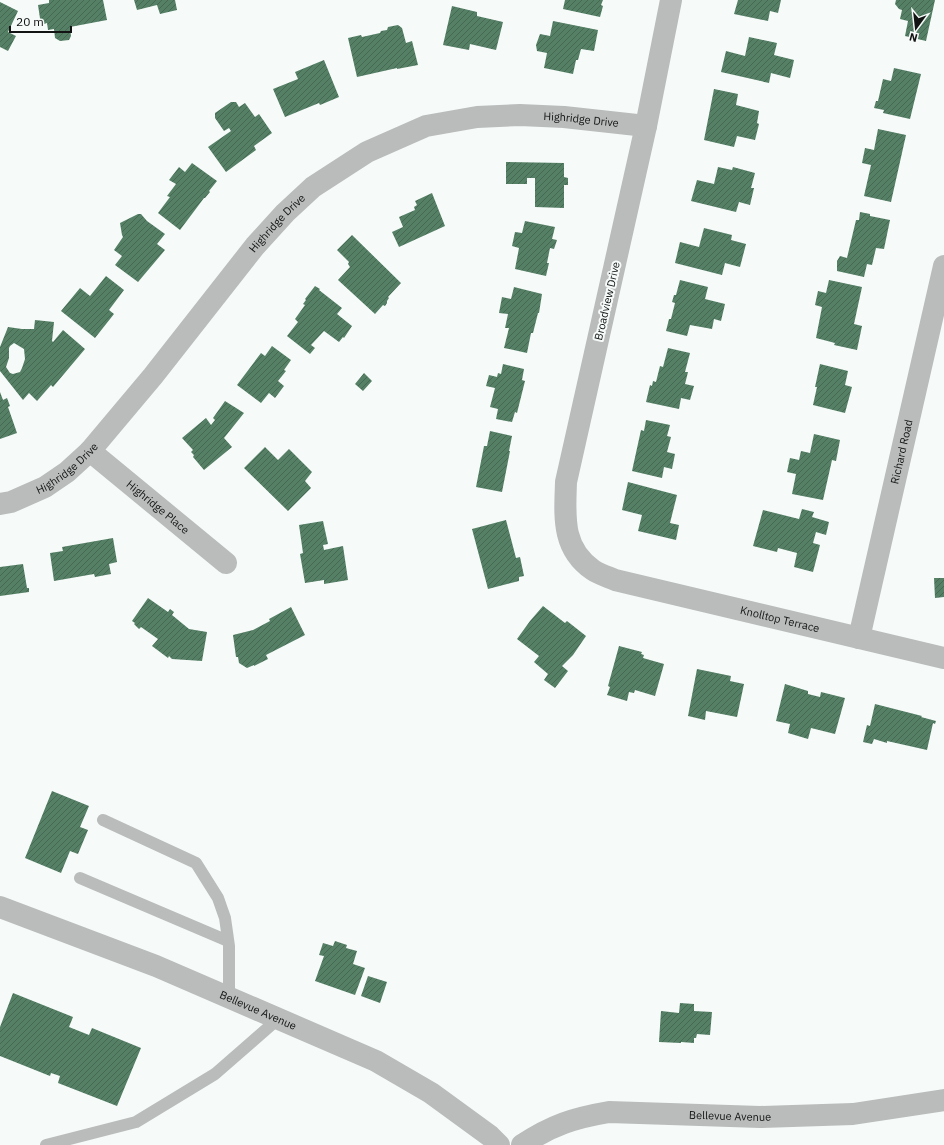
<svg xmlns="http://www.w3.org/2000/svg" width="944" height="1145" viewBox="0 0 944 1145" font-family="'IBM Plex Sans',sans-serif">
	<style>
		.building { fill: url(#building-hatch); fill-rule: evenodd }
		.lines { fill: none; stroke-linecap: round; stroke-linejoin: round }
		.service { stroke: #babcbc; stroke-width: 12 }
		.minor { stroke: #babcbc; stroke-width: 22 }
		.tertiary { stroke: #babcbc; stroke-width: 22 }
		.labels { text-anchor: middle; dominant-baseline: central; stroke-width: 4; stroke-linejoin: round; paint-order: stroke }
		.street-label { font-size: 11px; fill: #121313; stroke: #f6fbfa }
	</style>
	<defs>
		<pattern id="building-hatch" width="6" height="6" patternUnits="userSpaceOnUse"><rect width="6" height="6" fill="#558065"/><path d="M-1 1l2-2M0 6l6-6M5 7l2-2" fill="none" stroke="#456852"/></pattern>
	</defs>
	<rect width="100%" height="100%" fill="#f6fbfa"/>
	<!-- building -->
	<path class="building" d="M49,0H103L107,20L70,27L71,36L69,40L60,41L55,38L54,29L48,30L47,23L41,25L38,5L49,3Z
		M134,0H175L177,10L160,14L157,5L137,10Z
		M565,0H603L601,5L603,6L600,17L563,9Z
		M738,0H781L778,13L770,11L768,21L734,14Z
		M896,0H935L926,41L905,36L908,21L900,19L902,10L899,9L895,4Z
		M0,2L18,11L8,32L16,36L8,51L0,47Z
		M452,6L477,12V16L503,22L496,50L470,44L469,50L443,45Z
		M553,21L598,30L594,51L581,49L578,60H576L573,74L544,68L547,53L537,51L536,45L540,34L550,36Z
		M398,25L402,28L406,43L412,41L418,65L397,69V68L357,77L348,38L361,35L362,37L380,33L381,31L387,30L388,27Z
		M749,37L777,43L774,55L794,60L790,78L771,73L769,83L721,72L726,51L745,56Z
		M324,60L339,97L320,105L319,103L285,117L273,89L298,79L295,72Z
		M894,68L921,74L910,119L883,113L884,110L874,108L876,101H878L883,79L891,81Z
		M714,89L738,94L736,105L759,111L757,123L759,124L755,140L737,136L734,147L704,140Z
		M231,102H236L239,107L245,103L255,117L259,114L272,133L254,146L256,150L226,172L208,147L231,131L229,128L224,131L215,118V113Z
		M878,129L906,135L891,202L864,196L871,165L862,163L865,148L874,150Z
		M506,162L564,163V177L568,178V185H564V208L535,207V178H527V184H506Z
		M192,163L217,181L209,191L210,192L205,198H204L180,230L158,213L170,197L167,196L176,184L169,180L179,167L185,172Z
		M718,167L732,170L733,167L755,173L751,188H754L750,205L739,202L736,212L691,201L697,180L714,184Z
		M432,193L445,226L399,247L392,232L403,227L399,217L415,210L414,207L417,205L415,201Z
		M860,212L870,214V216L890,220L884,249L876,248L872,265L867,264L864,277L837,271V261L840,256L847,258L856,220H859Z
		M138,214H141L147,221L165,234L157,244L165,250L138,282L115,265L122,256L114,250L123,237L122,235L120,223Z
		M525,221L555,227L552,239L557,240L554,249L550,248L547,263H549L546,276L515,269L519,248L512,246L515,232L522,233Z
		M704,228L732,235L731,240L746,244L740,267L725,263L722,275L675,263L680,242L699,247Z
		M352,235L401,283L388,297L389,298L387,301V303L385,306L383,305L375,314L338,280L350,267L348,264L349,262L337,250Z
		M106,276L124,290L109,310L114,314L95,338L61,311L80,288L90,296Z
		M680,280L708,287L705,299L725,304L721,321L714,319L712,329L690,325L687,336L666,331L669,319H671L675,303L672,302L674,295H676Z
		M829,280L862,287L854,324L862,326L857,350L834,345L835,343L816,338L822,307L815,305L818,291L826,293Z
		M315,286L320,289L319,290L342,308L337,314L352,326L344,338L343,337L339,342L324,331L311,345L315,348L310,354L287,336L298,322L295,319L305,305L303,304L306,300L305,299Z
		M514,287L542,294L539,313H538L533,333H531L527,353L504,348L509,328H505L508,314L499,313L502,297L511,299Z
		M35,320L54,322L52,341L53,342L63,330L85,349L53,387L51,385L37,401L29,393L23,400L0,371V347L8,327L22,329H34ZM14,343L24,349L25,359L22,368L20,372L13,374L10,373L6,367L9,358V348L10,346Z
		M272,346L291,360L284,370L286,371L278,381L284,386L275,398L269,393L261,403L237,385L261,353L265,356Z
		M668,348L690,353L685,372H688L685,384L694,386L690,400L681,398L679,409L646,402L650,385L652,386L653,381L656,382L660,366L663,367Z
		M503,364L524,369L522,380L525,381L517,413L515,412L512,422L496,419L498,409L490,407L495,388L486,386L489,375L497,377L498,373L501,374Z
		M820,364L848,371L845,385L852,387L845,413L813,405L817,387H815Z
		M364,373L372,381L363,391L355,384Z
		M0,392L3,400L7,398L10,406L8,407L17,433L0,439Z
		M225,401L244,413L224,438L232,447L204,470L193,457L194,455L191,452L193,450L182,438L206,418L211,425L215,420L213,418Z
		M646,420L670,425L667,436L671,437L667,452L675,454L672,469L664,467L662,478L632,471L641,430L644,431Z
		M490,431L512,436L509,451H510L502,492L476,487L484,446H487Z
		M814,434L840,440L836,461L832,460L823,500L792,494L796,474L787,472L790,458L799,460L801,451L810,453Z
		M265,447L278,460L289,449L312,472L305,481L311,488L288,511L244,468Z
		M628,482L677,495L670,523L679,525L676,540L638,531L642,515L622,510Z
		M802,509L814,512L812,517L829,522L826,535L816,532L813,543L820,545L813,572L794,567L797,553L778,548L777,552L753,546L763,510L799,519Z
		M506,520L516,558L520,557L524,576L519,577V581L488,589L472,529Z
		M323,521L328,544L323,545L324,550L343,546L348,580L324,584V580L305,583L300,554L303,553L299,525Z
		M113,538L117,562L109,564L111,574L95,577L94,574L54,581L50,553L63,551L62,547Z
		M23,564L27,588H29V592L0,596V567Z
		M934,578H944V597L935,598Z
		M148,598L168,612L170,609L174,612L172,615L189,629L207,632L202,661L172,659L169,656L168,658L152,646L158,639L141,627L139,629L134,624L135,623L132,621Z
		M543,606L565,623L567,621L586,636L573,655L562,666L568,671L555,688L544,680L548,674L534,662L539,656L517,639L530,621Z
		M291,607L305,635L266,655L268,659L254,666V665L247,668L239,663L238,657H236L233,635L253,630L270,621L269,619Z
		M619,646L642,652L641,654L644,655L643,658L664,664L655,696L635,690L634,693L629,692L627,701L607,695L610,687L608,686Z
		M697,669L731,676L730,681L744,684L737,717L706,711L705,720L688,716Z
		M785,684L808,691V694L820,697L821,692L845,698L835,734L811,728L808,739L788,733L790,724L776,721Z
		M875,704L922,716L921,717L936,721L935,724L933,723L927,750L887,741V743L874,739L872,744L863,742L867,725L870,726Z
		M52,791L89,806L80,827L88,830L78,854L70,851L61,873L25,858Z
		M335,941L347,945L346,948L357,951L353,964L365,968L355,995L315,981L324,956L319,955L323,943L333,946Z
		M368,976L387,982L380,1003L361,996Z
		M13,993L73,1017L69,1027L89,1035L92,1028L141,1048L117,1106L58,1083L60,1076L51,1073L50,1076L0,1056V1027Z
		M680,1003L694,1004V1011L712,1012L710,1035L697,1034L696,1038H694V1043L681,1042V1043L659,1042L661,1011L679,1013Z"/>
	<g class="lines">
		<!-- service -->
		<path class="service" d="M103,820L196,863L218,898L225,918L229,946V998
			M80,878L228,941
			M46,1145L136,1122L215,1074L278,1019"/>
		<!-- minor -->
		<g class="minor">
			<path id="s1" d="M671,0L646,126L566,482C565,515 561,548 593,570C599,574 608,577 615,580L944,658"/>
			<path id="s2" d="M90,451L226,563"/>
			<path id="s3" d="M0,504L11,502L45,487L67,472L90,451L153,376L255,246L285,213L313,187L367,152L426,126L477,117L520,115L564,117L646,126"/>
			<path id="s4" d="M859,638L944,266"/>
		</g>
		<!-- tertiary -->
		<g class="tertiary">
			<path id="s5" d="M0,907L156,966L376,1061L431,1093L490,1136L499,1145"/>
			<path id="s6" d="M522,1145C552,1125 574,1118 609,1112L760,1117L853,1114L944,1100"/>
		</g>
	</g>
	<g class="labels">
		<!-- street labels -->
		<g class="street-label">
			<text stroke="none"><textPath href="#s3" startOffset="737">Highridge Drive</textPath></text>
			<text stroke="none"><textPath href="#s3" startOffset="401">Highridge Drive</textPath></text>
			<text transform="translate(607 301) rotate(-77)">Broadview Drive</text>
			<text stroke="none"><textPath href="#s4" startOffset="191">Richard Road</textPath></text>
			<text stroke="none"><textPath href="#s3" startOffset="77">Highridge Drive</textPath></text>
			<text stroke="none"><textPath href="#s2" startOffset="88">Highridge Place</textPath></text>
			<text stroke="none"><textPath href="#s1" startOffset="784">Knolltop Terrace</textPath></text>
			<text stroke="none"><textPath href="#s5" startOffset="278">Bellevue Avenue</textPath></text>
			<text stroke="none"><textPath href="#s6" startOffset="215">Bellevue Avenue</textPath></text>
		</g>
	</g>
	<!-- north arrow -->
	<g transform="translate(916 28) rotate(195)" stroke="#f6fbfa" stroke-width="3" paint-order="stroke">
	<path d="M0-3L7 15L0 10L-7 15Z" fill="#121313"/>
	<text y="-6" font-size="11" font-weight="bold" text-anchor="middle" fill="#121313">N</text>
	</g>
	<!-- scale -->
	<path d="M10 26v6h61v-6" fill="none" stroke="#121313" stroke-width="2"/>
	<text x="16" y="26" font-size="12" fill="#121313" stroke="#f6fbfa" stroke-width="3" paint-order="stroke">20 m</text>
</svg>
